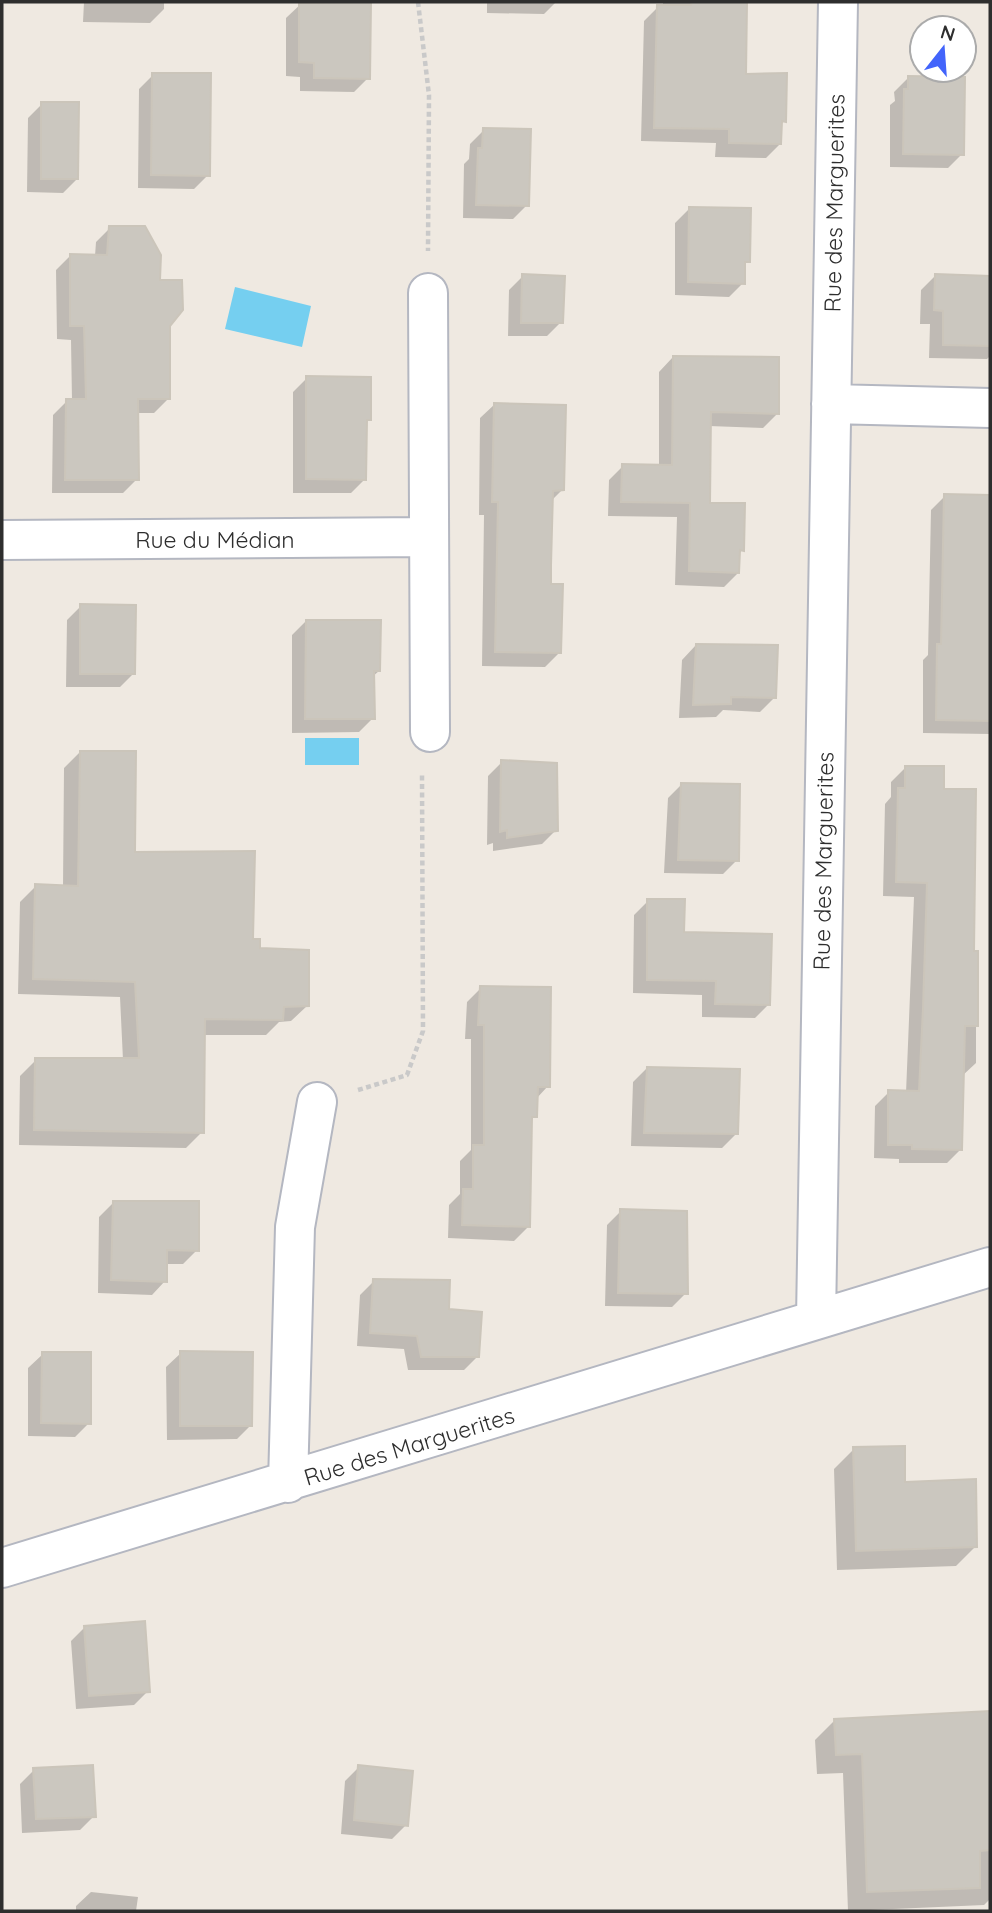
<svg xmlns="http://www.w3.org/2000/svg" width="992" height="1913" viewBox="0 0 992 1913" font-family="Quicksand,sans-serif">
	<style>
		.water { fill: #75cff0 }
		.shadow { fill: #0003 }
		.building { fill: #cbc7bf; stroke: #cbc5ba; stroke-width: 2 }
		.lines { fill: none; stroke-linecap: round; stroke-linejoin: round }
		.minor-casing { stroke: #b4b7c1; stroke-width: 42 }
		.path { stroke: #c9c9c9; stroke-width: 4.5; stroke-dasharray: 5 3.5; stroke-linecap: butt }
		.minor { stroke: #fff; stroke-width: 38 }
		.labels { text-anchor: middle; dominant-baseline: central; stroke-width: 7; stroke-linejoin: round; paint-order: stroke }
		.street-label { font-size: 23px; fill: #2e2e2e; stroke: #fff }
	</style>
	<rect width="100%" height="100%" fill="#efe9e1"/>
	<!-- water -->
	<path class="water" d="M235,287L311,306L302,347L225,329Z
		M305,738H359V765H305Z"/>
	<!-- shadow -->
	<path class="shadow" d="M84,2H164V9L150,23L83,22Z
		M303,2H370L368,78L354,92L300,91V77L286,76V18Z
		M487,2H556L544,14L487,13Z
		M663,2H746L744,76L784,121L780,125V144L766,158L715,157L716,143L641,141L644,21L658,7H663Z
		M153,75L208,175L194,189L138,188L139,89Z
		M908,78L962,154L948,168L890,167V105L895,101L894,92Z
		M42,104L77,179L63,193L27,192L28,118Z
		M484,130L527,205L513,219L463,218L464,164L469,159L470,144Z
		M689,209L748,261L743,266V283L729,297L675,295V223Z
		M110,228L159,282L168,325V399L154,413H137V479L123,493H52L53,415L67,401H72L71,340L57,339L56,270L70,256H95L96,242Z
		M523,276L561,322L547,336H508L509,290Z
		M935,276L990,278V356L987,359L929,358L930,324H920L921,290Z
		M673,357L777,414L763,428L709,426L708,505L742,550L738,555V573L724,587L675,585L677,517L608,516L609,480L623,466L659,467V372Z
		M307,378L369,419L365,423V479L351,493H293V392Z
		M495,404L562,490L551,501L549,586L559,653L545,667L482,666L484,515H479L480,418Z
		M945,496L990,497V734L923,733V660L928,655L931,510Z
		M81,606L134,673L120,687H66L67,620Z
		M306,621L379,671L372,677L373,718L359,732L292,733V635Z
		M696,645L774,698L760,712L723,710L716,717L679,718L682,660Z
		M80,752L133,854L251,941L307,1006L291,1021L279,1022L266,1035H203L202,1132L186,1148L19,1145L20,1076L36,1060H123L120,997L18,994L20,902L36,886L63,887L64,768Z
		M502,762L556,830L542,844L493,851V843L487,845L488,776Z
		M905,768L942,790L972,953H976V1063L962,1076L961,1149L947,1163H899V1159L874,1158L875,1106L889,1092L906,1093L914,897L883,896L885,804L891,797V782Z
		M682,784L737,860L723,874L664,873L668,798Z
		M648,901L682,934L769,1004L755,1018L702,1017V995L633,993L634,915Z
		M481,988L548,1086L536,1099L535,1116L530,1121L528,1227L514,1241L448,1238L449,1205L460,1194V1161L471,1150V1039H465L467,1002Z
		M647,1068L736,1134L722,1148L631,1146L633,1082Z
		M113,1203L197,1250L183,1264H165V1281L152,1295L98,1293L99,1217Z
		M621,1211L686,1293L672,1307L605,1306L607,1225Z
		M374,1281L447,1311L478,1356L464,1370H408L404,1349L357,1346L360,1295Z
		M181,1353L251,1425L237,1439L167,1440L166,1367Z
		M43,1354L89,1423L75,1437L28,1436V1368Z
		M854,1449L904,1483L976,1546L956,1566L837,1570L834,1469Z
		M85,1627L148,1691L134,1705L76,1709L71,1641Z
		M990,1713V1899L984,1905L848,1911L843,1773L817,1774L815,1740L835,1720Z
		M359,1767L406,1825L392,1839L341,1834L345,1781Z
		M34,1770L94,1816L80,1830L22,1833L20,1784Z
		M91,1892L138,1897L136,1911H76V1906Z"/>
	<!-- building -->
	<path class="building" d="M371,2L370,79L314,78V63L299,62V3Z
		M692,2H747L746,74L787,73L786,122L782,121L781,144L729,143V129L654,128L657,5H691Z
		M152,73H211L210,176L151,175Z
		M908,76L965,77L964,155L903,154L904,89H908Z
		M41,102H79L78,179H41Z
		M483,128L531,129L529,206L476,205L478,148H482Z
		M689,207L751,208L750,262H745V284L688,282Z
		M109,226H145L161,255L160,280H182L183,310L170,326V399H138L139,480H65L66,399H86L84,326H70V254L107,255Z
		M522,274L565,276L563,323H521Z
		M935,274L990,276V346L943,345V311L934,310Z
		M673,356L779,357V414L711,412L710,503H745L744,551L740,550L739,573L689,571L690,503L621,502L622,464L672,465Z
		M306,376L371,377V420H367L366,480L306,479Z
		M494,403L566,405L564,490L553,491L551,565V584H563L561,653L495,652L498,502H492Z
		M944,494L990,495V721L936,720L937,644H941Z
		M80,604L136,605L135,674H80Z
		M306,620H381L380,671H374L375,719H305Z
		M696,644L778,645L776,698L731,697V704L693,705Z
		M80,751H136L135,852L255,851L253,939H260V948L309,950V1006L284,1007L283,1020L205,1019L204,1133L34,1130L35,1058H139L135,982L33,979L35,884L78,886Z
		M501,760L557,763L558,831L507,838V830L500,832Z
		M905,766H944V789H976L974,951H978V1026H965L962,1150L912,1149V1145H888V1090L919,1091L923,1008L927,883L896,882L898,788H905Z
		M681,783L740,784L739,861L678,860Z
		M647,899H685L684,932L772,934L770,1005L715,1004L716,981L647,980Z
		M480,986L551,987L550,1087H538L537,1117H532L530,1227L462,1225L463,1189H473V1145H484V1025H478Z
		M647,1067L740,1069L738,1134L644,1133Z
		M113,1201H199V1251L167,1250V1282L111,1280Z
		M620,1209L687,1211L688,1294L618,1293Z
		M373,1279L450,1280L449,1309L482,1312L479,1357H421L417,1336L370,1333Z
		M180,1351L253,1352L252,1426H180Z
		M42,1352H91V1424L41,1423Z
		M905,1446V1482L976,1479L977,1547L856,1551L853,1447Z
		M145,1621L150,1692L89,1696L84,1626Z
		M990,1711V1850L980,1851V1888L867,1892L862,1754L836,1755L834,1719Z
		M93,1765L96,1817L36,1819L33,1768Z
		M358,1765L413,1771L408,1826L354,1820Z"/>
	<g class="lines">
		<defs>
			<path id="minor" d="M428,293L430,732
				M831,404L990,408
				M2,540L428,537
				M816,1319L838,2
				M288,1483L295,1227L317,1102
				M2,1568C332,1470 660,1365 990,1267"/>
		</defs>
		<!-- minor casing -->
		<use href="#minor" class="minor-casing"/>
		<!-- path -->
		<path class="path" d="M418,2L429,95L428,251
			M358,1090L407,1075L423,1031L422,774"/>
		<!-- minor -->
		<use href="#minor" class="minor"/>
	</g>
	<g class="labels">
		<!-- street labels -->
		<g class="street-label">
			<text transform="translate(834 203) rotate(-89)">Rue des Marguerites</text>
			<text x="215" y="539">Rue du Médian</text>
			<text transform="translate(823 861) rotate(-89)">Rue des Marguerites</text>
			<text transform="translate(409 1446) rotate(-17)">Rue des Marguerites</text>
		</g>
	</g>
	<!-- border -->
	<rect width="992" height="1913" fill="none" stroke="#2e2e2e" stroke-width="7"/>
	<!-- north arrow -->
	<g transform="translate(943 49) rotate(17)"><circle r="33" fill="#ffffff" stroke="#ababab" stroke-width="2"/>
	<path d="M0-5L12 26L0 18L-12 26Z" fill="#4264fb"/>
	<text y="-10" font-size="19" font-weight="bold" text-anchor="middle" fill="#2e2e2e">N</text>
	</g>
</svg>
